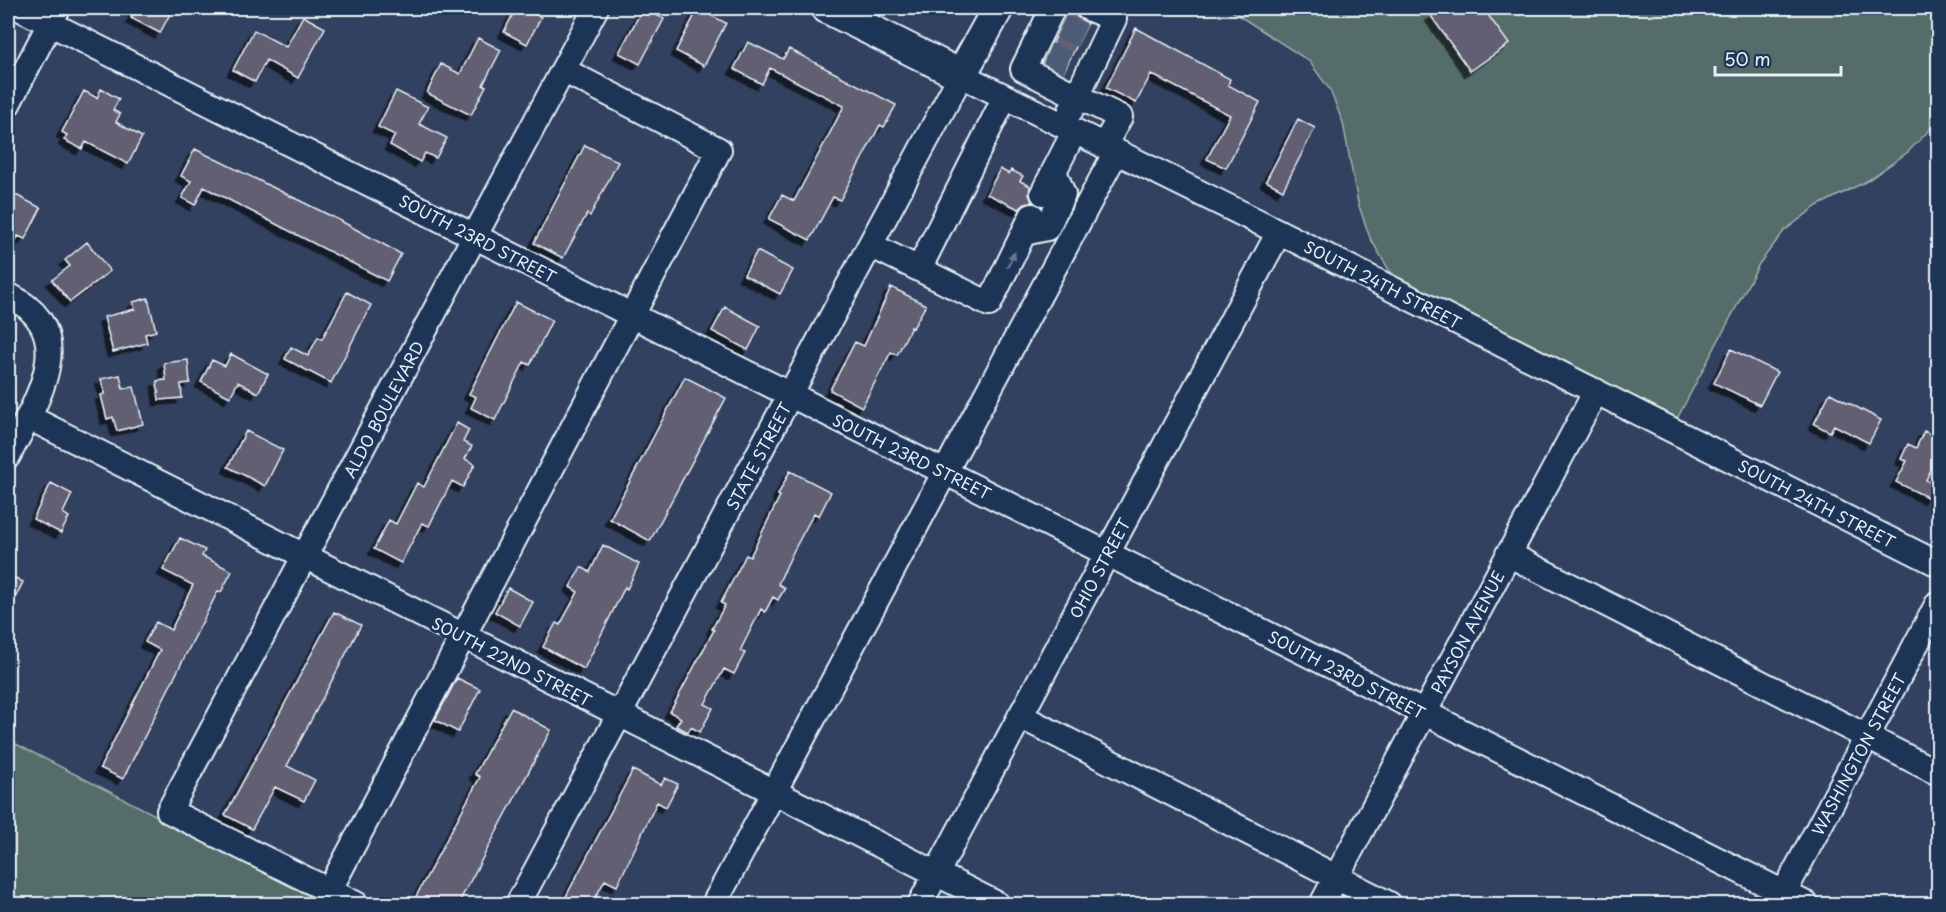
<svg xmlns="http://www.w3.org/2000/svg" width="1946" height="912" viewBox="0 0 1946 912" font-family="'Playpen Sans',sans-serif">
	<style>
		.green { fill: #556d6a; stroke: #9eafb1; stroke-width: 1.5 }
		.building { fill: #625e72; stroke: #e8f1f8; stroke-width: 1.5; filter: url(#shadow) }
		.lines { fill: none; stroke-linecap: round; stroke-linejoin: round }
		.minor-tunnel { stroke: #4d5b76; stroke-width: 24; stroke-dasharray: 24 12; stroke-linecap: butt }
		.minor-casing { stroke: #e8f1f8; stroke-width: 28 }
		.major-casing { stroke: #e8f1f8; stroke-width: 34 }
		.minor { stroke: #1d3557; stroke-width: 24 }
		.major { stroke: #1d3557; stroke-width: 30 }
		.oneway { fill: #64778f }
		.labels { text-anchor: middle; dominant-baseline: central; stroke-width: 6; stroke-linejoin: round; paint-order: stroke }
		.street-label { font-size: 16px; fill: #e8f1f8; stroke: #1d3557 }
	</style>
	<defs>
		<filter id="shadow"><feDropShadow dx="-5.5" dy="5.5" stdDeviation="0" flood-color="#0009"/></filter>
	</defs>
	<rect width="100%" height="100%" fill="#32415f"/>
	<filter id="ink" filterUnits="userSpaceOnUse"><feTurbulence type="fractalNoise" baseFrequency=".0167" numOctaves="2"/><feDisplacementMap in="SourceGraphic" scale="12" xChannelSelector="R" yChannelSelector="G"/><feConvolveMatrix kernelMatrix="1 2 1 2 8 2 1 2 1" color-interpolation-filters="sRGB"/></filter>
	<g filter="url(#ink)">
		<!-- green -->
		<path class="green" d="M1227,8H1938V121L1908,152L1867,181L1817,206L1784,231L1759,264L1671,430L1424,305L1389,270L1370,238L1358,203L1343,123L1330,90L1309,61Z
			M8,740L330,904H8Z"/>
		<!-- building -->
		<path class="building" d="M137,8H173L160,33L131,18Z
			M516,8H523L541,17L527,44L504,32Z
			M643,8L664,19L640,64L619,53Z
			M1070,8H1074L1077,17L1088,23L1063,73L1043,63Z
			M1443,8H1483L1509,44L1470,71L1431,16Z
			M698,9L726,23L704,66L676,51Z
			M303,16L325,28L298,78L266,60L255,82L233,70L254,30L286,47Z
			M1136,28L1230,79L1228,85L1260,102L1226,168L1207,159L1230,115L1151,74L1136,103L1106,88Z
			M478,38L501,50L483,85L486,86L471,115L427,93L441,64L460,74Z
			M748,42L783,59L789,49L896,105L884,127L880,125L840,200L833,197L810,240L769,219L782,195L794,201L844,106L770,68L762,84L734,69Z
			M101,89L119,99L113,110L120,114L116,122L142,137L128,164L86,142L82,149L64,140L67,135L62,132L84,91L97,98Z
			M396,91L428,107L419,124L447,138L436,158L425,153L420,162L390,145L395,135L378,127Z
			M1298,119L1315,128L1283,190L1266,181Z
			M585,145L618,162L590,216L587,214L563,258L534,243Z
			M195,149L339,220L401,254L387,281L204,187L195,205L182,198L191,181L181,176Z
			M1000,169L1009,174L1011,170L1023,176L1020,181L1030,186L1029,194L1032,202L1025,204L1019,209L987,194Z
			M8,191L41,208L25,239L18,236L8,257Z
			M87,242L110,271L70,302L52,280L70,266L65,260Z
			M757,251L793,270L780,294L744,275Z
			M891,287L926,305L913,328L911,327L897,355L891,352L862,407L830,390L855,342L864,346Z
			M347,292L371,305L331,383L285,359L291,347L308,356L318,337L322,339Z
			M148,298L156,331L145,334L147,343L113,352L104,317L135,309L133,302Z
			M516,302L552,320L530,365L524,362L495,420L471,408L476,397L469,394Z
			M725,307L760,326L748,350L712,331Z
			M1731,349L1777,372L1760,405L1714,383Z
			M231,354L268,374L258,393L238,382L230,397L201,382L212,360L225,366Z
			M188,360L190,383L181,384L182,398L159,400L157,381L166,380L164,363Z
			M120,375L123,389L134,387L143,424L117,431L113,417L107,419L101,395L105,394L101,379Z
			M685,377L726,398L650,541L610,519Z
			M1830,393L1881,420L1869,443L1834,425L1830,432L1814,424Z
			M457,423L469,430L463,442L472,446L465,459L475,464L463,487L452,481L429,526L422,523L401,563L374,549L389,520L396,524L417,483L424,487Z
			M246,431L283,450L265,486L228,467Z
			M1924,431L1938,438V455L1926,480L1935,485L1929,498L1896,482L1907,461L1901,459L1908,444L1916,448Z
			M790,471L831,492L819,516L814,513L794,550L778,584L785,588L778,600L773,597L765,612L761,609L740,651L745,653L734,674L724,669L705,704L713,708L700,732L691,727L688,732L676,726L681,718L670,712L714,630L712,629L725,605L721,603L746,555L750,557L780,496L778,495Z
			M51,483L72,494L63,513L69,517L61,533L33,519Z
			M180,538L205,550L202,556L232,571L221,592L218,591L123,779L100,768L160,650L145,642L156,622L171,630L193,585L163,570Z
			M603,545L639,564L627,589L625,587L584,669L543,647L556,623L560,625L578,592L570,587L581,567L590,572Z
			M8,574L23,582L8,612Z
			M508,588L533,602L520,626L495,612Z
			M334,612L361,625L287,766L315,780L304,801L275,787L252,829L225,815Z
			M457,678L480,689L458,732L435,720Z
			M511,708L551,730L458,904H412L480,777L475,774Z
			M633,770L661,785L665,778L678,784L666,807L657,802L617,886L605,880L592,904H562Z"/>
		<g class="lines">
			<!-- minor-tunnel -->
			<path class="minor-tunnel" d="M1061,26L1082,36
				M1047,54L1068,63"/>
			<defs>
				<path id="minor" d="M19,8L1806,904
					M1053,8L1023,69L1077,96L1114,19L1088,8
					M8,104L58,8
					M1071,110L1077,96L1120,117L1104,146
					M1043,193L1074,132
					M1024,233L1047,228L1063,194L1054,171
					M870,245L919,269L1005,97
					M919,269L989,304L1032,216
					M8,295C84,332 35,403 8,456
					M28,417L997,904
					M1508,554L1938,773
					M1020,716L1389,904
					M329,891L719,150L563,70
					M356,904L169,811L596,8
					M518,904L961,75L1279,232L1938,564
					M714,904L1116,152
					M920,904L1279,232
					M1322,904L1596,391
					M1778,904L1938,603"/>
				<path id="major" d="M827,8L961,75L998,8"/>
			</defs>
			<!-- minor casing -->
			<use href="#minor" class="minor-casing"/>
			<!-- major casing -->
			<use href="#major" class="major-casing"/>
			<!-- minor -->
			<use href="#minor" class="minor"/>
			<!-- major -->
			<use href="#major" class="major"/>
		</g>
		<!-- one-way arrows -->
		<defs><path id="oneway-solid" d="M-6-.8H1V-3.2L6.5 0L1 3.2V.8H-6Z" transform="scale(1.5)"/></defs>
		<use class="oneway" href="#oneway-solid" transform="translate(1011 260) rotate(-64)"/>
	</g>
	<g class="labels">
		<!-- street labels -->
		<g class="street-label">
			<text transform="translate(478 238) rotate(27)">SOUTH 23RD STREET</text>
			<text transform="translate(1383 284) rotate(27)">SOUTH 24TH STREET</text>
			<text transform="translate(383 409) rotate(-62)">ALDO BOULEVARD</text>
			<text transform="translate(758 456) rotate(-62)">STATE STREET</text>
			<text transform="translate(912 456) rotate(26)">SOUTH 23RD STREET</text>
			<text transform="translate(1817 503) rotate(27)">SOUTH 24TH STREET</text>
			<text transform="translate(1099 568) rotate(-62)">OHIO STREET</text>
			<text transform="translate(1467 632) rotate(-62)">PAYSON AVENUE</text>
			<text transform="translate(512 661) rotate(27)">SOUTH 22ND STREET</text>
			<text transform="translate(1347 674) rotate(27)">SOUTH 23RD STREET</text>
			<text transform="translate(1858 754) rotate(-62)">WASHINGTON STREET</text>
		</g>
	</g>
	<!-- margin -->
	<rect width="1946" height="912" fill="none" stroke="#1d3557" stroke-width="30"/>
	<rect x="15" y="15" width="1916" height="882" fill="none" stroke="#e8f1f8" stroke-width="2" filter="url(#ink)"/>
	<!-- scale -->
	<path d="M1715 66v9h126v-9" fill="none" stroke="#e8f1f8" stroke-width="3"/>
	<text x="1724" y="66" font-size="18" fill="#e8f1f8" stroke="#1d3557" stroke-width="4.5" paint-order="stroke">50 m</text>
</svg>
